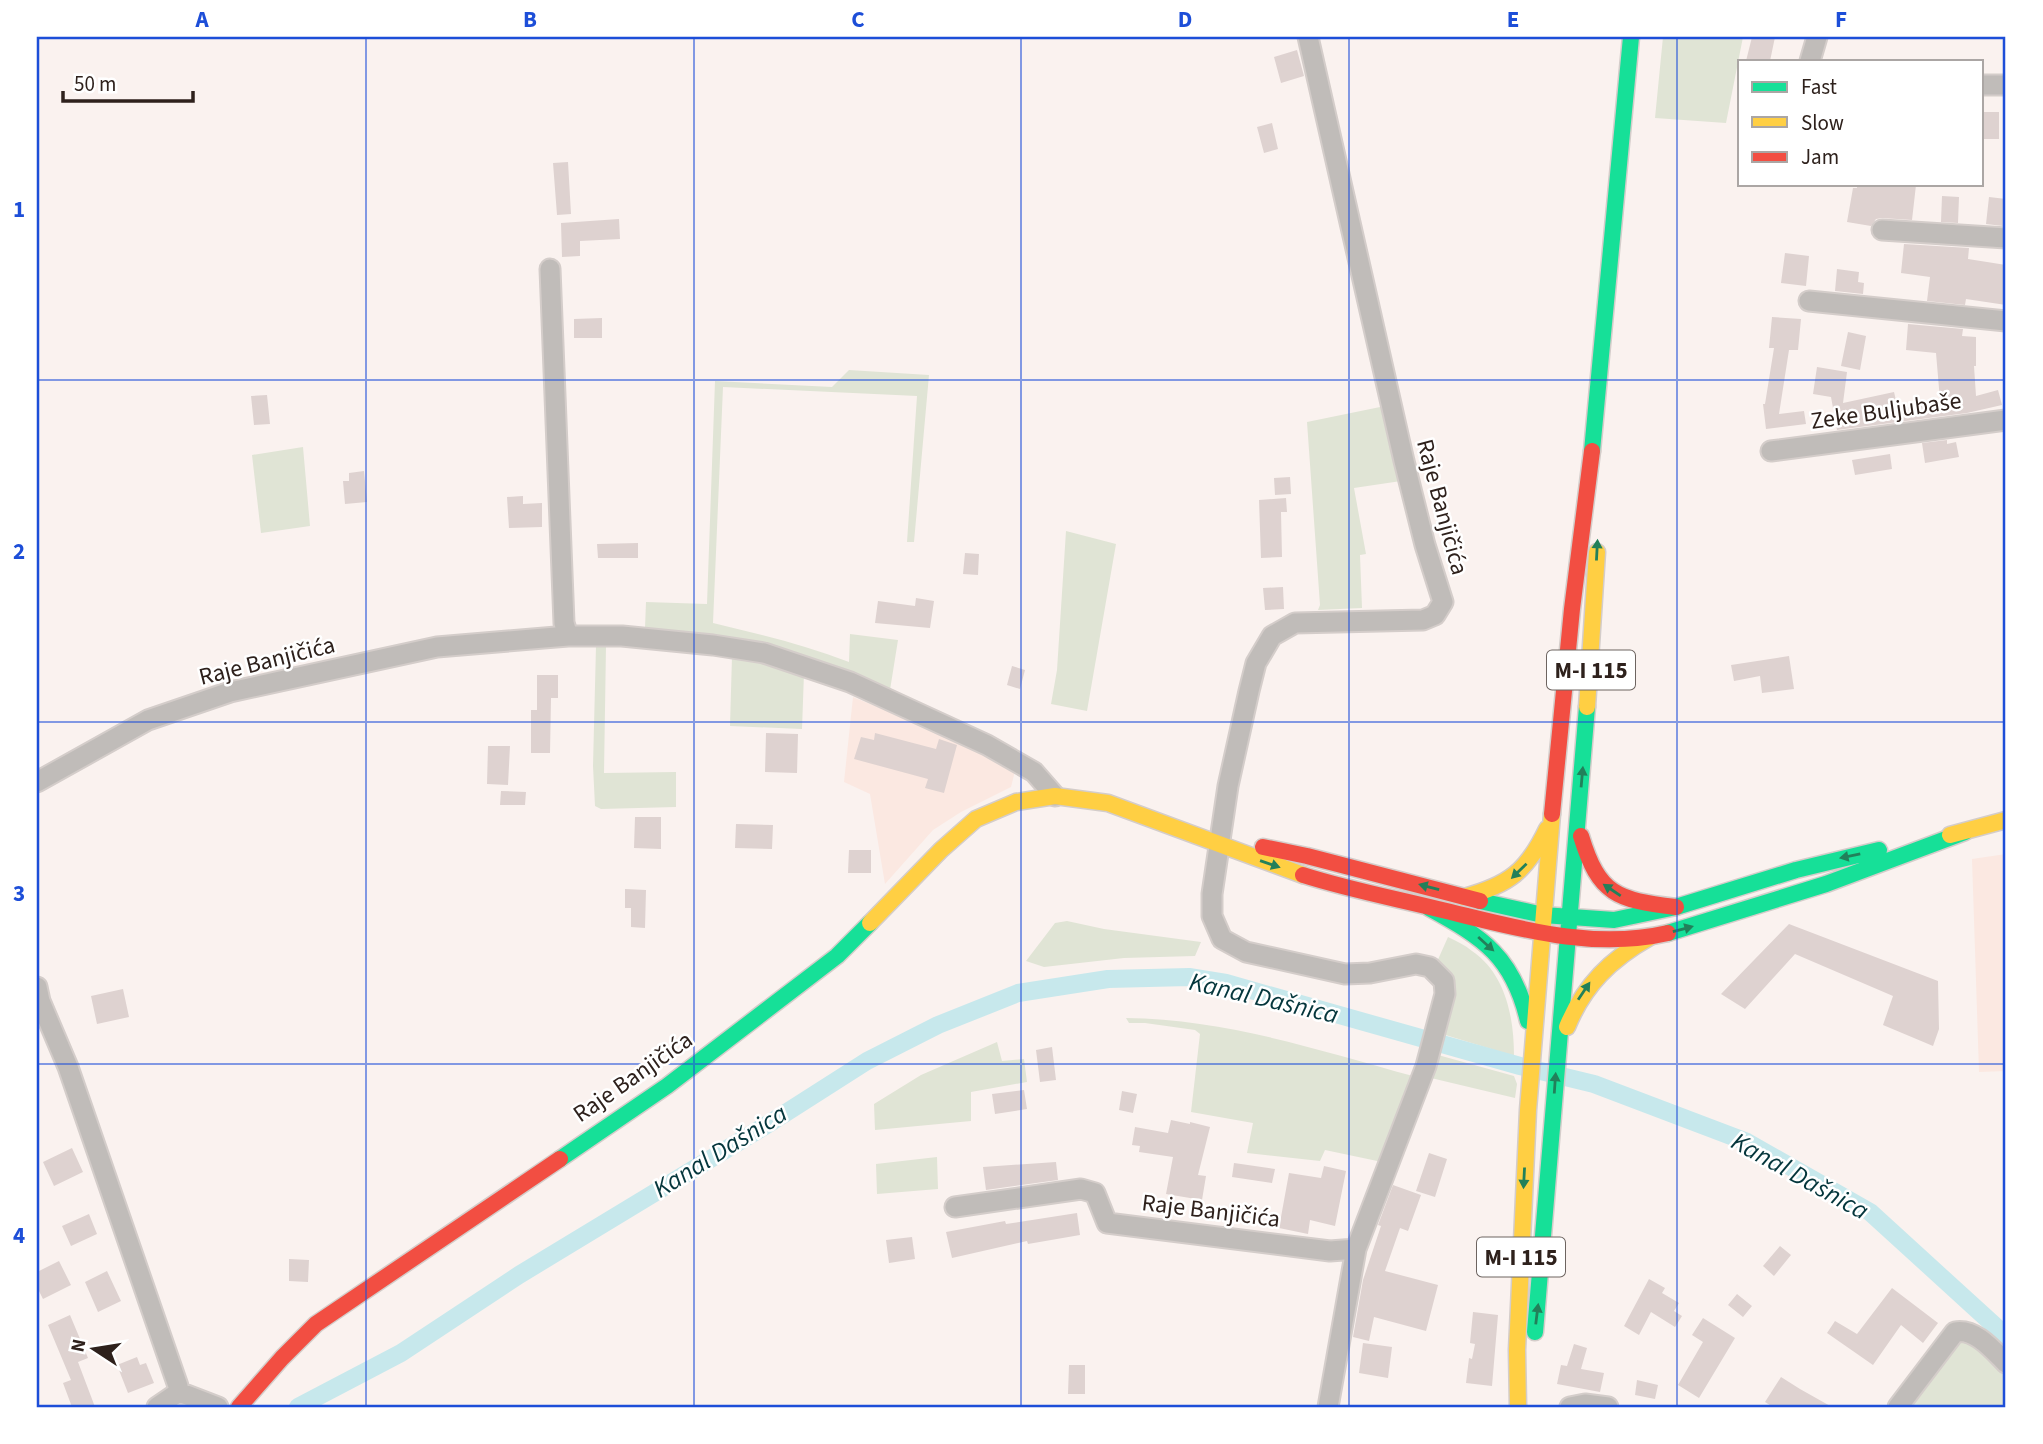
<svg xmlns="http://www.w3.org/2000/svg" width="2043" height="1444" viewBox="0 0 2043 1444" font-family="'Source Sans 3',sans-serif">
	<style>
		.built { fill: #fbe8e1 }
		.green { fill: #e0e4d5 }
		.lines { fill: none; stroke-linecap: round; stroke-linejoin: round }
		.canal { stroke: #c7e8ec; stroke-width: 18 }
		.building { fill: #ded2d0 }
		.street-casing { stroke: #d4cdca; stroke-width: 23 }
		.fast-casing { stroke: #d4cdca; stroke-width: 19 }
		.slow-casing { stroke: #d4cdca; stroke-width: 19 }
		.jam-casing { stroke: #d4cdca; stroke-width: 19 }
		.street { stroke: #c0bcb9; stroke-width: 19 }
		.fast { stroke: #16e098; stroke-width: 16 }
		.slow { stroke: #ffcf43; stroke-width: 16 }
		.jam { stroke: #f24e42; stroke-width: 16 }
		.oneway { fill: #22805a }
		.grid { fill: none; stroke: #1d4ed8; stroke-width: 2; stroke-opacity: 0.55 }
		.labels { text-anchor: middle; dominant-baseline: central; stroke-width: 5; stroke-linejoin: round; paint-order: stroke }
		.shield { fill: #fff; stroke: #6d6460; stroke-width: 2 }
		.shield-label { font-size: 23px; font-weight: bold; fill: #2e211c }
		.street-label { font-size: 24px; fill: #2e211c; stroke: #fff }
		.water-label { font-size: 26px; font-style: italic; fill: #04363c; stroke: #fff }
		.neatline { fill: none; stroke: #1d4ed8; stroke-width: 2.5 }
		.grid-label { font-size: 23px; text-anchor: middle; font-weight: bold; fill: #1d4ed8 }
	</style>
	<rect width="100%" height="100%" fill="#faf2ef"/>
	<!-- built -->
	<path class="built" d="M853,697L966,743L1015,771L1011,787L961,812L933,830L885,884L870,794L844,782Z
		M2006,854V1071L1979,1072L1972,859Z"/>
	<!-- green -->
	<path class="green" d="M1663,37H1743L1726,123L1655,118Z
		M849,370L929,375L914,542H907L917,396L723,387L713,623C759,634 805,645 849,662L850,634L898,640L890,690C866,680 843,669 820,661C762,642 705,634 645,628L646,602L707,604L715,381L832,387Z
		M1385,406L1401,481L1354,488L1366,554L1360,555L1362,608L1318,610L1320,605L1307,422Z
		M303,447L310,526L261,533L252,455Z
		M1066,531L1116,544L1087,711L1051,704L1057,670Z
		M596,646H606L604,773L676,772V807L601,809L595,806L593,766Z
		M732,656L804,673L802,729L730,726Z
		M1067,921L1104,929L1201,942L1195,956L1124,958L1044,967L1026,961L1055,923Z
		M1448,937C1456,941 1465,945 1472,951C1506,974 1514,1018 1514,1056L1439,1033L1436,964Z
		M1126,1018C1225,1019 1318,1050 1413,1076L1382,1162L1325,1150L1320,1161L1247,1153L1253,1123L1191,1112L1200,1034L1195,1030L1145,1023H1129Z
		M997,1042L1002,1061L1024,1059L1027,1082L971,1092V1121L875,1130L874,1104L921,1075Z
		M1438,1055L1514,1076L1517,1084L1515,1098L1431,1078Z
		M937,1157L938,1189L877,1194L876,1164Z
		M1963,1336L2006,1371V1407H1909Z"/>
	<g class="lines">
		<!-- canal -->
		<path class="canal" d="M298,1407L401,1353L519,1275L773,1121L867,1061L938,1025L1018,993L1108,979L1189,977L1226,983L1520,1066L1594,1084L1747,1142L1870,1212L2006,1336"/>
	</g>
	<!-- building -->
	<path class="building" d="M1752,37H1775L1770,61H1746Z
		M1297,50L1304,76L1281,83L1274,57Z
		M1982,112H1999V139H1982Z
		M1272,123L1278,149L1264,153L1257,127Z
		M568,162L571,214L557,215L553,163Z
		M1857,184L1916,185L1912,220L1882,218L1876,219L1871,226L1847,222L1853,188H1857Z
		M1942,196L1959,197L1958,223L1941,222Z
		M1989,197L2006,199L2003,226L1986,224Z
		M619,219L620,239L580,241V256L562,257L561,223Z
		M1904,244L1969,248L1968,259L2006,265V305L1966,299L1965,305L1927,301L1930,277L1901,273Z
		M1785,253L1809,256L1806,286L1781,283Z
		M1837,269L1859,272L1858,282L1864,283L1863,294L1835,291Z
		M1772,317L1801,319L1798,350H1789L1779,414L1804,411L1806,424L1766,429L1763,404H1765L1774,348H1769Z
		M602,318V338H574V319Z
		M1908,324L1963,329L1962,336L1976,337V366H1974L1976,396L1998,390L2002,405L1967,413L1837,430L1831,397L1813,394L1817,367L1847,372L1843,403L1894,392L1898,409L1940,400L1936,353L1906,350Z
		M1848,332L1866,336L1860,370L1841,366Z
		M267,395L270,424L254,425L251,396Z
		M1947,440V444L1956,442L1959,457L1925,463L1922,443Z
		M1890,454L1892,469L1855,475L1852,460Z
		M364,471L367,502L345,504L343,481H349V473Z
		M1290,477L1291,494L1275,495L1274,478Z
		M523,496V504L542,503V527L509,528L507,497Z
		M1286,498L1287,512H1281L1282,557L1261,558L1259,500Z
		M638,543V558H598L597,544Z
		M965,553L979,554L978,575L963,574Z
		M1283,587L1284,609L1265,610L1263,588Z
		M916,598L934,601L930,628L875,623L878,601L915,606Z
		M1789,656L1794,689L1762,693L1760,676L1734,681L1731,665Z
		M1012,666L1025,670L1020,689L1007,685Z
		M537,675H558V698H551L550,753H531V710H537Z
		M766,733L798,734L797,773L765,772Z
		M875,733L936,749L939,739L957,745L944,793L925,788L928,779L854,759L861,737L874,740Z
		M488,746H510L508,785L487,784Z
		M501,791L526,792L525,805H500Z
		M635,817H661V849L634,848Z
		M736,824L773,825L772,849L735,848Z
		M849,850H871V873H848Z
		M625,889L646,890L645,928L631,927V908H625Z
		M1789,924L1938,981L1939,1029L1933,1046L1883,1025L1893,996L1795,954L1745,1009L1721,994Z
		M123,989L129,1017L97,1024L91,996Z
		M1052,1047L1056,1080L1040,1082L1036,1050Z
		M1024,1090L1027,1109L995,1114L992,1094Z
		M1122,1091L1137,1094L1133,1113L1119,1110Z
		M1171,1120L1190,1124V1122L1210,1127L1198,1175L1206,1176L1202,1200L1166,1194L1173,1157L1139,1152L1140,1146L1132,1145L1135,1127L1168,1133Z
		M72,1148L83,1172L54,1186L43,1162Z
		M1429,1153L1447,1159L1435,1197L1416,1191Z
		M1056,1162L1058,1180L986,1190L983,1167Z
		M1234,1163L1275,1169L1272,1183L1232,1177Z
		M1324,1166L1346,1171L1335,1226L1310,1220L1308,1234L1279,1228L1289,1173L1321,1178Z
		M1393,1185L1421,1195L1408,1231L1400,1228L1385,1271L1438,1285L1426,1331L1374,1317L1369,1341L1353,1337L1363,1280L1381,1226L1378,1225Z
		M1077,1213L1080,1235L1028,1244L1027,1241L952,1258L946,1232L1005,1221L1006,1224Z
		M89,1214L97,1234L71,1246L62,1226Z
		M912,1237L915,1259L889,1263L886,1240Z
		M1780,1246L1791,1255L1774,1276L1763,1266Z
		M289,1259L309,1260L308,1282L289,1281Z
		M59,1261L71,1285L43,1299L37,1287V1272Z
		M107,1271L121,1301L98,1312L85,1282Z
		M1649,1279L1665,1288L1662,1293L1679,1303L1674,1311L1682,1316L1675,1327L1651,1312L1639,1335L1624,1326Z
		M1892,1288L1938,1323L1923,1343L1901,1325L1873,1365L1827,1333L1835,1321L1857,1334Z
		M1737,1294L1752,1306L1743,1317L1728,1305Z
		M1473,1312L1498,1315L1492,1386L1466,1383L1469,1358L1472,1359L1475,1344L1470,1343Z
		M70,1315L88,1358L78,1362L95,1407H72L63,1383L71,1380L48,1325Z
		M1703,1318L1735,1338L1699,1398L1678,1385L1703,1342L1692,1335Z
		M1363,1343L1392,1347L1388,1378L1359,1373Z
		M1574,1344L1587,1348L1581,1369L1604,1373L1600,1392L1557,1384L1561,1365L1567,1366Z
		M137,1357L140,1365L146,1363L154,1383L128,1393L117,1365Z
		M1069,1365H1085V1394H1068Z
		M1781,1377L1800,1389L1832,1407H1773L1765,1402Z
		M1637,1380L1658,1385L1655,1399L1635,1395Z"/>
	<g class="lines">
		<defs>
			<path id="street" d="M1810,61L1817,37
				M1982,85H2006
				M1882,230L2006,238
				M550,269L564,623L568,636
				M1809,301L2006,321
				M1771,451L2006,420
				M37,782L148,720L230,692L437,647L568,636H622L713,645L764,653L850,682L987,745L1034,772L1055,796
				M37,987L40,1001L68,1067L178,1386L179,1392L157,1407
				M955,1207L1081,1189L1095,1193L1107,1223L1330,1251L1356,1249L1426,1066L1445,994L1444,981L1430,967L1416,964L1370,973L1345,974L1246,952L1222,939L1212,916V894L1228,786L1249,691L1256,663L1272,636L1295,623L1423,620L1435,615L1443,602L1425,545L1404,461L1308,37
				M179,1392L218,1407
				M1328,1407L1356,1249
				M1570,1407L1585,1404L1608,1407
				M1898,1407L1955,1332C1975,1328 1993,1350 2006,1363"/>
			<path id="fast" d="M1592,451L1631,37
				M1480,901L1543,915L1614,920L1676,907L1796,870L1879,850
				M1429,908C1484,938 1513,957 1528,1021
				M1668,933L1826,884L1965,832
				M560,1159L667,1086L837,956L870,923
				M1535,1332L1587,707"/>
			<path id="slow" d="M1587,707L1597,552
				M1950,835L2006,820
				M1464,897C1509,885 1527,871 1547,829
				M870,923L941,850L976,819L1016,802L1055,796L1108,803L1303,875
				M1567,1027C1584,985 1611,959 1650,937
				M1518,1407L1517,1350L1528,1110L1552,814"/>
			<path id="jam" d="M1552,814L1572,609L1592,451
				M1581,836C1599,895 1617,900 1676,907
				M1263,847L1307,856L1480,901
				M1303,875C1347,889 1393,898 1438,909C1514,927 1590,951 1668,933
				M239,1407L282,1358L316,1324L560,1159"/>
		</defs>
		<!-- street casing -->
		<use href="#street" class="street-casing"/>
		<!-- fast casing -->
		<use href="#fast" class="fast-casing"/>
		<!-- slow casing -->
		<use href="#slow" class="slow-casing"/>
		<!-- jam casing -->
		<use href="#jam" class="jam-casing"/>
		<!-- street -->
		<use href="#street" class="street"/>
		<!-- fast -->
		<use href="#fast" class="fast"/>
		<!-- slow -->
		<use href="#slow" class="slow"/>
		<!-- jam -->
		<use href="#jam" class="jam"/>
	</g>
	<!-- one-way arrows -->
	<defs><path id="oneway-solid" d="M-6-.8H1V-3.2L6.5 0L1 3.2V.8H-6Z" transform="scale(1.75)"/></defs>
	<g class="oneway">
		<use href="#oneway-solid" transform="translate(1597 550) rotate(-87)"/>
		<use href="#oneway-solid" transform="translate(1582 777) rotate(-85)"/>
		<use href="#oneway-solid" transform="translate(1850 856) rotate(168)"/>
		<use href="#oneway-solid" transform="translate(1270 864) rotate(19)"/>
		<use href="#oneway-solid" transform="translate(1519 871) rotate(136)"/>
		<use href="#oneway-solid" transform="translate(1429 887) rotate(-165)"/>
		<use href="#oneway-solid" transform="translate(1612 890) rotate(-146)"/>
		<use href="#oneway-solid" transform="translate(1683 929) rotate(-15)"/>
		<use href="#oneway-solid" transform="translate(1486 944) rotate(42)"/>
		<use href="#oneway-solid" transform="translate(1584 991) rotate(-56)"/>
		<use href="#oneway-solid" transform="translate(1555 1083) rotate(-86)"/>
		<use href="#oneway-solid" transform="translate(1524 1178) rotate(93)"/>
		<use href="#oneway-solid" transform="translate(1537 1314) rotate(-83)"/>
	</g>
	<!-- grid -->
	<path class="grid" d="M366,37V1407M694,37V1407M1021,37V1407M1349,37V1407M1677,37V1407M37,380H2006M37,722H2006M37,1064H2006"/>
	<g class="labels">
		<!-- shield labels -->
		<g class="shield">
			<rect x="1547" y="650.5" width="88" height="39" rx="5"/>
			<rect x="1477" y="1237.5" width="88" height="39" rx="5"/>
		</g>
		<g class="shield-label">
			<text x="1591" y="670">M-I 115</text>
			<text x="1521" y="1257">M-I 115</text>
		</g>
		<!-- street labels -->
		<g class="street-label">
			<text transform="translate(1886 411) rotate(-8)">Zeke Buljubaše</text>
			<text transform="translate(1442 507) rotate(75)">Raje Banjičića</text>
			<text transform="translate(267 661) rotate(-14)">Raje Banjičića</text>
			<text transform="translate(633 1077) rotate(-35)">Raje Banjičića</text>
			<text transform="translate(1211 1211) rotate(7)">Raje Banjičića</text>
		</g>
		<!-- water labels -->
		<g class="water-label">
			<text transform="translate(1264 998) rotate(13)">Kanal Dašnica</text>
			<text transform="translate(720 1151) rotate(-32)">Kanal Dašnica</text>
			<text transform="translate(1800 1176) rotate(29)">Kanal Dašnica</text>
		</g>
	</g>
	<!-- border -->
	<rect width="2043" height="1444" fill="none" stroke="#ffffff" stroke-width="77"/>
	<!-- legend -->
	<rect x="1738" y="60" width="245" height="126" fill="#ffffff" stroke="#aba6a4" stroke-width="2"/>
	<rect x="1752" y="82" width="35" height="10" fill="#16e098" stroke="#aba6a4" stroke-width="2"/>
	<text x="1801" y="94" font-size="21" fill="#2e211c">Fast</text>
	<rect x="1752" y="117" width="35" height="10" fill="#ffcf43" stroke="#aba6a4" stroke-width="2"/>
	<text x="1801" y="130" font-size="21" fill="#2e211c">Slow</text>
	<rect x="1752" y="152" width="35" height="10" fill="#f24e42" stroke="#aba6a4" stroke-width="2"/>
	<text x="1801" y="164" font-size="21" fill="#2e211c">Jam</text>
	<!-- north arrow -->
	<g transform="translate(94 1349) rotate(282)" stroke="#ffffff" stroke-width="5" paint-order="stroke">
	<path d="M0-5L12 26L0 18L-12 26Z" fill="#2e211c"/>
	<text y="-10" font-size="19" font-weight="bold" text-anchor="middle" fill="#2e211c">N</text>
	</g>
	<!-- scale -->
	<path d="M63 91v10h130v-10" fill="none" stroke="#2e211c" stroke-width="3.5"/>
	<text x="74" y="91" font-size="21" fill="#2e211c" stroke="#ffffff" stroke-width="5" paint-order="stroke">50 m</text>
	<rect x="38" y="38" width="1966" height="1368" class="neatline"/>
	<g class="grid-label">
		<text x="202" y="27">A</text>
		<text x="530" y="27">B</text>
		<text x="858" y="27">C</text>
		<text x="1185" y="27">D</text>
		<text x="1513" y="27">E</text>
		<text x="1841" y="27">F</text>
		<text x="19" y="217">1</text>
		<text x="19" y="559">2</text>
		<text x="19" y="901">3</text>
		<text x="19" y="1243">4</text>
	</g>
</svg>
